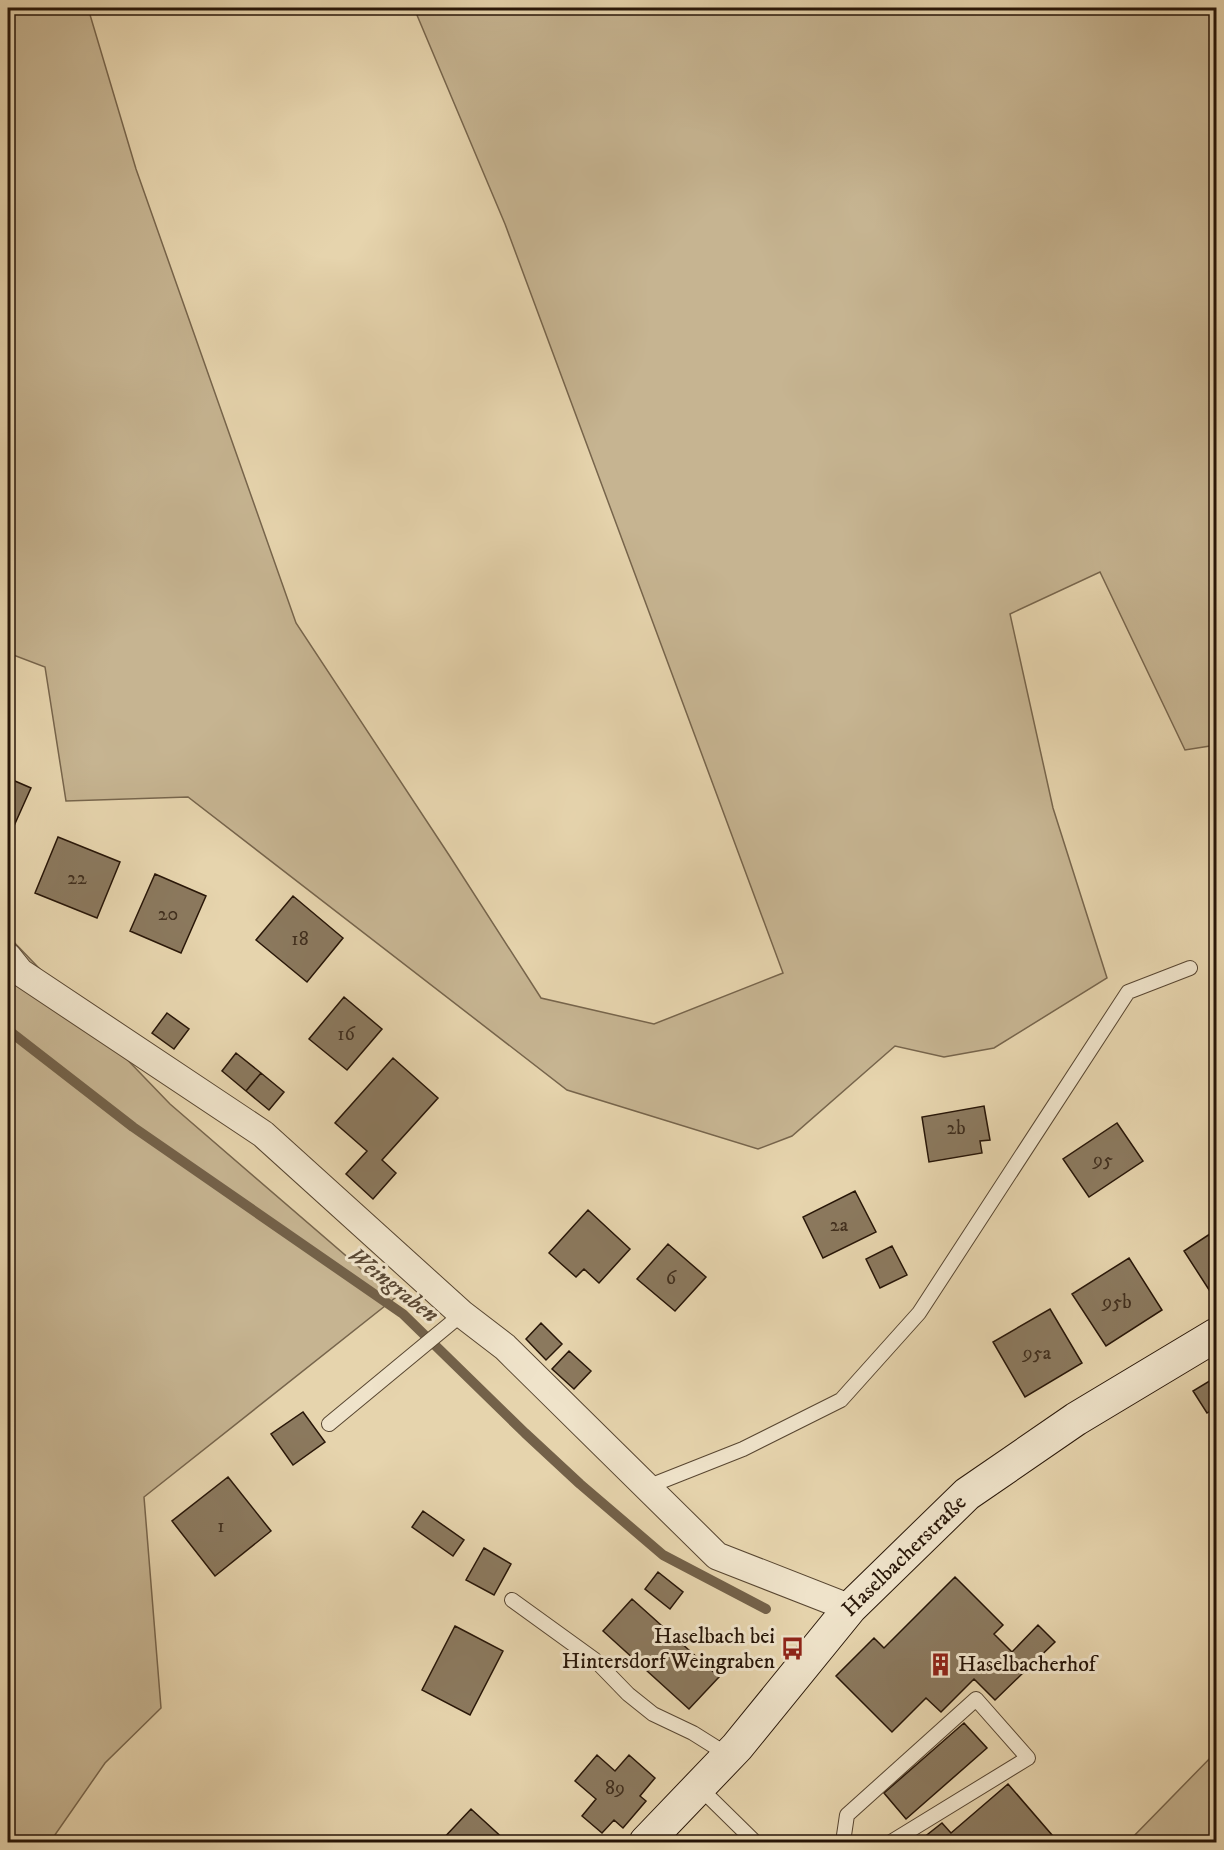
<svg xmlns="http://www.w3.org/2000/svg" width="1224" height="1850" viewBox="0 0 1224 1850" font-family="'IM FELL DW Pica',serif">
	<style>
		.green { fill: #c6b491; stroke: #77654c; stroke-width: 1.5 }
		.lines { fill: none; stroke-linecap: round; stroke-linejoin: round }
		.stream { stroke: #736149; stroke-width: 10 }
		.building { fill: #8b795e; stroke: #281608; stroke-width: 1.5 }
		.lane-casing { stroke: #584631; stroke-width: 16 }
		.street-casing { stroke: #584631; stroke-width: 29 }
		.secondary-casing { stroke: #281608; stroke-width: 35 }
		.lane { stroke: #efe3ca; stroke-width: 14 }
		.street { stroke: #efe3ca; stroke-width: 27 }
		.secondary { stroke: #efe3ca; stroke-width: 33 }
		.labels { text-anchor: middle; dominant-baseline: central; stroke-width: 6; stroke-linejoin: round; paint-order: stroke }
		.number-label { font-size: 20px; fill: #412f1e }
		.street-label { font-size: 22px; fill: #281608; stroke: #efe3ca }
		.poi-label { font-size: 22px; fill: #281608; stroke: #efe3ca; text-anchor: end }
		.water-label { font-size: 24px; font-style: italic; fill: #5a4834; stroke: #efe3ca }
	</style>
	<rect width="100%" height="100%" fill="#e6d4ad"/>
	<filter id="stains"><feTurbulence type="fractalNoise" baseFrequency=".00333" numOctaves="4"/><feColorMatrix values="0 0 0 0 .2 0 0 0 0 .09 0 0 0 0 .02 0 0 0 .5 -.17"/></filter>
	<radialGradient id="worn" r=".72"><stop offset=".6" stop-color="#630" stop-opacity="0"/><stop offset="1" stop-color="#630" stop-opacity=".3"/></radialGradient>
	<!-- green -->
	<path class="green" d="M8,8H88L136,169L296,623L449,855L541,998L654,1024L783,973L505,224L414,8H1216V745L1185,750L1100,572L1010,614L1053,808L1107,978L994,1048L944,1057L895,1046L792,1136L758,1149L567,1090L188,797L66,801L45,667L8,653Z
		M8,936L170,1104L395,1298L144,1497L161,1708L105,1763L50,1842H8Z
		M1216,1752V1842H1128Z"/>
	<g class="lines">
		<!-- stream -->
		<path class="stream" d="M8,1030L133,1127L403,1314L525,1433L580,1484L663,1555L766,1609"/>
	</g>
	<!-- building -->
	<path class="building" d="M8,778L31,788L9,837L8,836Z
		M58,837L120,862L97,918L35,893Z
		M155,874L206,896L181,953L130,931Z
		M293,896L343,938L307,982L256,940Z
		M344,997L382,1029L347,1070L309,1039Z
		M167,1013L189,1029L174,1049L152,1033Z
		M236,1053L261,1073L246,1091L222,1071Z
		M393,1058L438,1098L382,1160L396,1173L373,1199L346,1174L367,1151L335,1123Z
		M261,1073L284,1092L269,1110L246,1091Z
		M984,1106L990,1140L980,1141L982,1153L929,1162L922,1117Z
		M1117,1123L1143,1161L1089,1197L1063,1159Z
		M855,1191L876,1232L823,1258L803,1217Z
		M588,1210L630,1249L599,1283L584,1269L576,1277L549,1253Z
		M1216,1230V1298L1215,1299L1184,1251Z
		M668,1244L706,1277L675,1311L637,1279Z
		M892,1246L907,1275L880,1288L866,1259Z
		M1129,1258L1162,1310L1106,1346L1072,1294Z
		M1050,1309L1082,1363L1025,1397L993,1342Z
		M541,1323L562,1344L546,1360L526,1339Z
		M569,1351L591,1371L574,1389L552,1369Z
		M1216,1377V1407L1207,1413L1193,1391Z
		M303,1412L325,1442L293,1465L271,1434Z
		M228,1477L271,1531L215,1576L172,1521Z
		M423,1511L464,1540L453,1556L412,1527Z
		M484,1548L511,1564L494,1595L466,1580Z
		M658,1572L683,1592L670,1609L645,1589Z
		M955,1577L1003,1625L994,1634L1012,1652L1038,1625L1055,1642L995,1700L974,1679L941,1712L926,1698L892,1732L836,1676L874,1638L884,1648Z
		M632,1599L719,1677L689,1709L603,1631Z
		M455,1626L503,1651L470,1715L422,1690Z
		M964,1723L987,1748L906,1819L884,1793Z
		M597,1755L615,1771L629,1755L655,1778L640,1796L646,1801L623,1828L614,1820L602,1833L582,1816L596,1799L575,1781Z
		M1008,1784L1052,1835L1043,1842H1013L1009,1838L1004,1842H918L942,1823L951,1833Z
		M471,1809L507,1842H440Z"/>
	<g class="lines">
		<defs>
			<path id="lane" d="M329,1424L462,1314
				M647,1487L743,1449L841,1400L919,1313L1128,992L1190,968
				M512,1600L595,1660L628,1694L653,1714L693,1733L728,1755
				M699,1787L755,1842
				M843,1842L847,1815L976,1699L1028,1758L891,1842"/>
			<path id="street" d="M8,957L20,972L263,1134L462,1314L505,1347L717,1556L850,1608"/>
			<g id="secondary">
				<path id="s1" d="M646,1842L737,1747L850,1608L967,1494L1076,1419L1216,1335"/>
			</g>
		</defs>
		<!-- lane casing -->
		<use href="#lane" class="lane-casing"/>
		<!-- street casing -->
		<use href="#street" class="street-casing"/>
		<!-- secondary casing -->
		<use href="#secondary" class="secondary-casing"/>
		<!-- lane -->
		<use href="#lane" class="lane"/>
		<!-- street -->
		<use href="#street" class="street"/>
		<!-- secondary -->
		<use href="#secondary" class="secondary"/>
	</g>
	<!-- icons -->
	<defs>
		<symbol id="bus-bare" viewBox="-9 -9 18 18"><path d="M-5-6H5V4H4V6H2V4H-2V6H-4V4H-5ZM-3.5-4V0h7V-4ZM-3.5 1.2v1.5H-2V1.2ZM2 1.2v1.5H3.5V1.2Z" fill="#8f2418" stroke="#efe3ca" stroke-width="2.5" paint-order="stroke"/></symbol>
		<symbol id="building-bare" viewBox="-9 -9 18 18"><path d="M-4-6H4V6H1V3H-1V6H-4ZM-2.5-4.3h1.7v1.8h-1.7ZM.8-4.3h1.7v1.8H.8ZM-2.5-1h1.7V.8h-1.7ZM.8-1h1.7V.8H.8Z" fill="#8f2418" stroke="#efe3ca" stroke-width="2.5" paint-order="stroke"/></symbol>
	</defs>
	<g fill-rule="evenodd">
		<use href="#bus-bare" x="776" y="1632" width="33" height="33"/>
		<use href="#building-bare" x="924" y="1648" width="33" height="33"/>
	</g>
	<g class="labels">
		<!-- number labels -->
		<g class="number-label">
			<text x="77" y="878">22</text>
			<text x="168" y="914">20</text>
			<text x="300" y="939">18</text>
			<text x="346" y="1034">16</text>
			<text x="956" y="1128">2b</text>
			<text x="1103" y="1160">95</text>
			<text x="839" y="1225">2a</text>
			<text x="671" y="1278">6</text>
			<text x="1117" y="1302">95b</text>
			<text x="1037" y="1353">95a</text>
			<text x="221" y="1526">1</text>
			<text x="615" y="1788">89</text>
		</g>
		<!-- street labels -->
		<g class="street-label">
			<text stroke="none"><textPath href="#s1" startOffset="386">Haselbacherstraße</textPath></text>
		</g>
		<!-- poi labels -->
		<g class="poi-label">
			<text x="775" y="1636">Haselbach bei<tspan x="775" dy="25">Hintersdorf Weingraben</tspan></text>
			<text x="958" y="1664" text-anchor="start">Haselbacherhof</text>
		</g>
		<!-- water labels -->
		<g class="water-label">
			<text transform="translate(393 1285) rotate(38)">Weingraben</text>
		</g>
	</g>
	<!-- margin -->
	<rect width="1224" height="1850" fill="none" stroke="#e6d4ad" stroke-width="30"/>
	<rect x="9" y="9" width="1206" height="1832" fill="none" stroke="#281608" stroke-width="3"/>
	<rect x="15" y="15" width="1194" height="1820" fill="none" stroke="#281608" stroke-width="1.5"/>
	<rect width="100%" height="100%" filter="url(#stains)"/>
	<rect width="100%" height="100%" fill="url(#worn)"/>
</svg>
